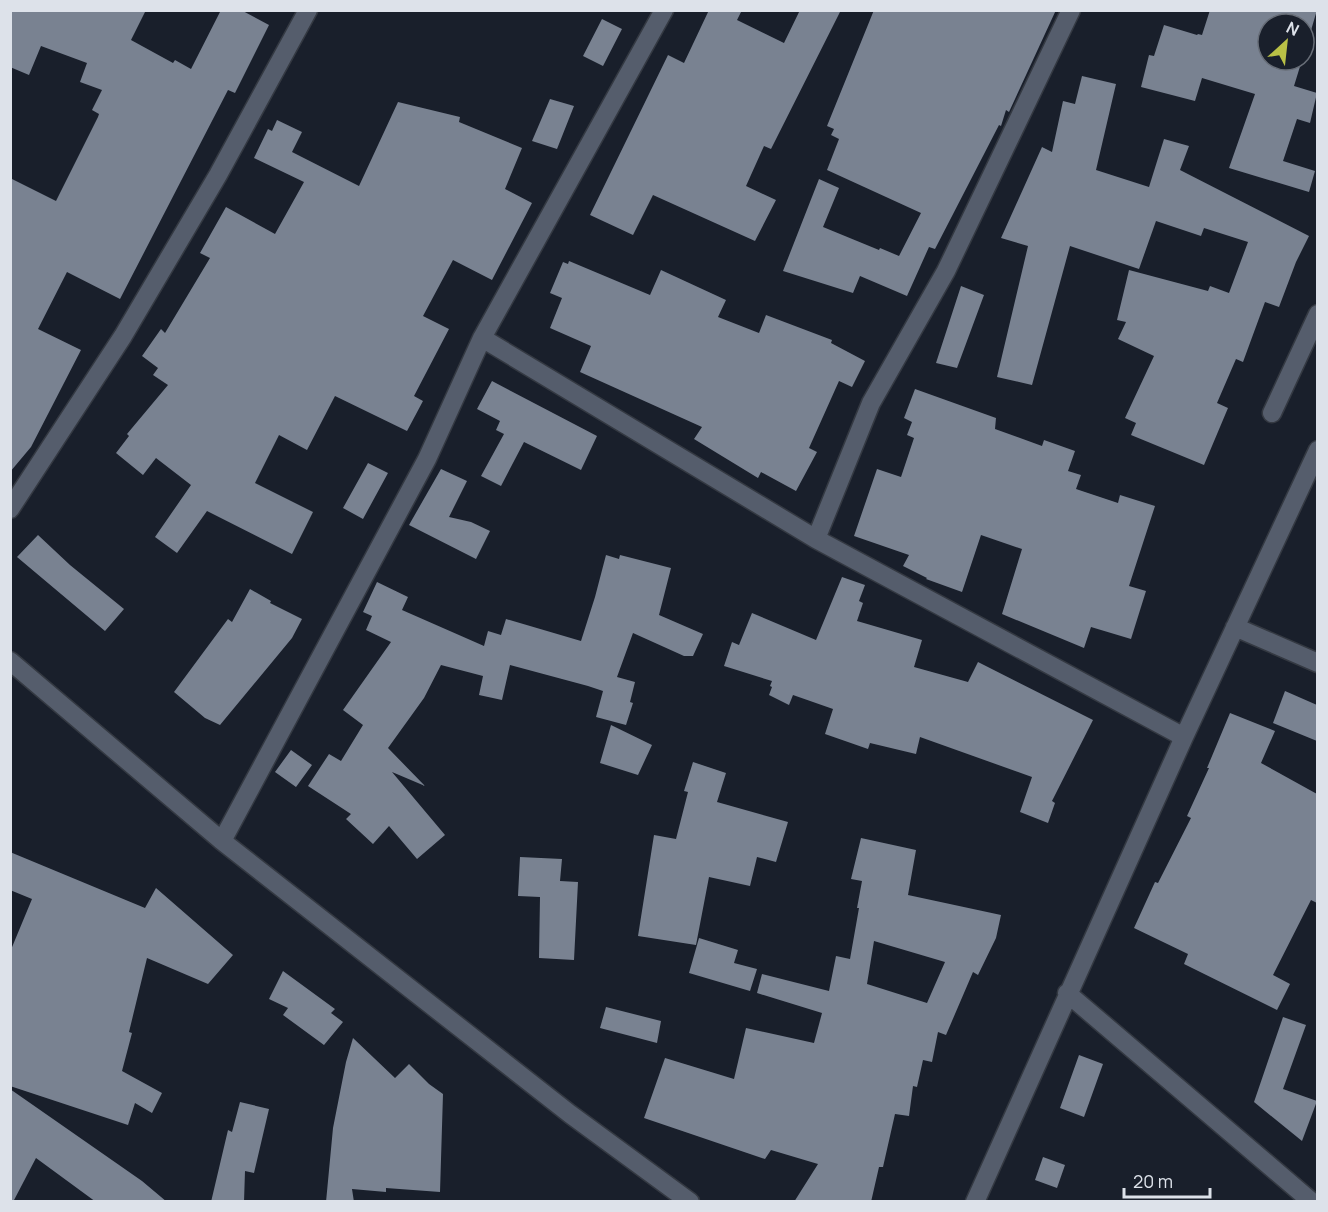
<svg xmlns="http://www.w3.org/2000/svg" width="1328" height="1212" viewBox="0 0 1328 1212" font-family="Manrope,sans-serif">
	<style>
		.building { fill: #798291; fill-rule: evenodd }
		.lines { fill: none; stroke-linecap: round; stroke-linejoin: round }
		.minor-casing { stroke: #343942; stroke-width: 21 }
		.minor { stroke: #555d6c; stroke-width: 18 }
	</style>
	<rect width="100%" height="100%" fill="#191f2b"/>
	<!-- building -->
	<path class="building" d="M10,10H146L131,40L173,63L175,60L191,69L221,10H241L269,25L235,93L228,90L120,299L67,272L38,329L81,350L31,447L10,472V178L56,201L98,117L99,114L92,110L102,90L80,82L87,63L41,46L29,75L10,67Z
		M709,10H742L737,20L784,43L800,10H841L771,149L764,146L746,186L776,200L755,241L653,195L633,235L590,215L668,55L684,63Z
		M874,10H1056L1009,112L1006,110L1001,126L999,125L935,249L929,247L907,296L860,276L853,293L783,271L819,179L839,188L823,227L879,250L880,248L899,256L921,213L827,170L839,139L831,135L834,129L827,126Z
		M1210,10H1317L1304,54V24H1268V60H1302L1294,86L1317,93L1310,123L1297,119L1283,161L1315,171L1309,192L1229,168L1255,94L1202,78L1195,101L1141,87L1149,55L1154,56L1164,25L1197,35L1198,34L1202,35Z
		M602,19L622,29L603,66L583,56Z
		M1082,76L1116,84L1096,170L1149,187L1164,139L1189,146L1180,170L1309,236L1296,262L1279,307L1265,302L1243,362L1236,359L1217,403L1228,408L1204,465L1131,435L1136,423L1125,418L1154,356L1118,339L1126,322L1117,320L1129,270L1208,291L1210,286L1229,293L1248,242L1204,228L1201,236L1156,221L1139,269L1070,246L1032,385L997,377L1028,246L1001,238L1042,147L1052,152L1063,101L1075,104Z
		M550,99L574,106L557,149L532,141Z
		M398,102L460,117L459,122L522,148L505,189L532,203L492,280L453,260L423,316L449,329L414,396L423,401L407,431L335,396L307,450L279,435L255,483L313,512L292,554L207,511L177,553L155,537L191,485L156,458L143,475L116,453L129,436L127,434L168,385L153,375L158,368L142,356L161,329L165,333L210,258L200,253L226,207L275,234L304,182L254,158L268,129L272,131L277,120L302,132L292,152L359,186Z
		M569,261L650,295L661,270L726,300L718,317L759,333L766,315L832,340L831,343L865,361L852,387L839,381L809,448L817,452L796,491L761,472L758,478L694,439L702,427L580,372L591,346L550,328L562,298L550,293L563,262L568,264Z
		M961,286L984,295L957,368L936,363Z
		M492,381L597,436L581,470L524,442L501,486L481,476L504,434L496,430L500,421L477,409Z
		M915,389L996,418L995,429L1042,446L1044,440L1075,451L1068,471L1081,475L1076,489L1118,503L1120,495L1155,506L1129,586L1146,591L1131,639L1091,627L1084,648L1002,614L1022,549L981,535L962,592L926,579L927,578L903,566L909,555L854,536L877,469L901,477L914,438L907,435L912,422L904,418Z
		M368,463L388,473L363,519L343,508Z
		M441,469L467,481L449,517L471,522L490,531L476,559L409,525Z
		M38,535L70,565L124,609L105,631L17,557Z
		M606,555L619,559L620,555L671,568L659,615L703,634L693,656H684L633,633L617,677L635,682L630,702L633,703L626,725L596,717L603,691L588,686L510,665L502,700L479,695L483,676L441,665L424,698L388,748L425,786L392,772L445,835L417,859L389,826L373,844L346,819L351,814L308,786L329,754L341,761L363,725L343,710L391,642L366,630L372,616L363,612L377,582L408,597L402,610L484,646L488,631L501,635L506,619L581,641L595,597Z
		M842,577L865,585L859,601L863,603L857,621L922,640L914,667L968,682L978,662L1093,720L1052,801L1055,803L1048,823L1020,812L1032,777L920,737L916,754L870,743L868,749L825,734L833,709L793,695L789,705L769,695L772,687L770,686L772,681L724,666L732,642L739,645L752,613L816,640Z
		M250,589L271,601L270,603L302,619L292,638L220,725L205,718L174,692L228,619L232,622Z
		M1285,691L1317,705V741L1273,723Z
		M1230,713L1275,731L1261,763L1317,794V903L1311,900L1273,975L1290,984L1277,1010L1184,964L1188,954L1134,928L1155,882L1158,883L1191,818L1187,816L1209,768H1207Z
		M611,725L652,745L638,775L600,763Z
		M291,750L312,765L296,787L275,772Z
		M693,762L726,773L717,802L788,822L776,862L757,857L750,886L709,877L696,945L638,936L654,835L676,839L688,792L684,791Z
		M861,838L916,850L908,895L1001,915L996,938L978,975L973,972L946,1035L938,1032L932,1062L923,1060L917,1087L913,1086L909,1116L895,1114L883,1167H879L871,1202H794L818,1164L771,1150L765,1159L644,1118L665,1058L734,1079L746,1028L814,1043L822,1013L757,993L762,974L829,991L836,956L850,959L859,908H857L862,881L851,879ZM874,941L945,962L927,1003L867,984Z
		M10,852L145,908L156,888L233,955L208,984L147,958L129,1032L132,1033L122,1071L162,1093L152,1113L135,1103L128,1125L10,1086V952L32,899L10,890Z
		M520,857L562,859L560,881L578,882L574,960L539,958L540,897L518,896Z
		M699,938L738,950L734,963L757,969L750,991L689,973Z
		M283,971L335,1009L331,1013L343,1022L324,1045L283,1015L288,1008L269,999Z
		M606,1007L661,1021L657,1043L600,1028Z
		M1283,1017L1306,1025L1283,1089L1317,1101L1302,1141L1254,1102Z
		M353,1038L395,1078L409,1064L429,1084L443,1094L440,1192L386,1188V1192L352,1189L354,1202H326L333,1128L346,1062Z
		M1079,1055L1103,1064L1084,1117L1060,1108Z
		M10,1089L142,1181L167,1202H96L36,1158L13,1202H10Z
		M240,1102L269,1109L254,1173L245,1171L244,1202H211L228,1130L232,1132Z
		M1043,1157L1065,1165L1057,1188L1035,1180Z"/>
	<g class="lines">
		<defs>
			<path id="minor" d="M482,338L816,539L1184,737
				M1272,413L1318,314
				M10,509L123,336L218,175L308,10
				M816,539L871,403L946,271L1071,10
				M1235,627L1318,663
				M10,661L222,841L570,1114L690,1202
				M222,841L427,459L482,338L664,10
				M1067,993L1312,1202
				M975,1202L1184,737L1318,450"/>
		</defs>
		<!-- minor casing -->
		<use href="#minor" class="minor-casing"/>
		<!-- minor -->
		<use href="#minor" class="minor"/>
	</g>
	<!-- border -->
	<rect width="1328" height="1212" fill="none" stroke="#dde2ea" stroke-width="24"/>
	<!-- north arrow -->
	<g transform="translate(1286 42) rotate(27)"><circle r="28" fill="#191f2b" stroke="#676d77" stroke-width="1.5"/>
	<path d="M0-4.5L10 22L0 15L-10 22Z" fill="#b9c046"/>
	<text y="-9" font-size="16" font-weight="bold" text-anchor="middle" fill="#dde2ea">N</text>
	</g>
	<!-- scale -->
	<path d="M1124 1188v9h86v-9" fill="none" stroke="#dde2ea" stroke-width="3"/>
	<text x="1133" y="1188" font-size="18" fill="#dde2ea" stroke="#191f2b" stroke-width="4.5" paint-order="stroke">20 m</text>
</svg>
